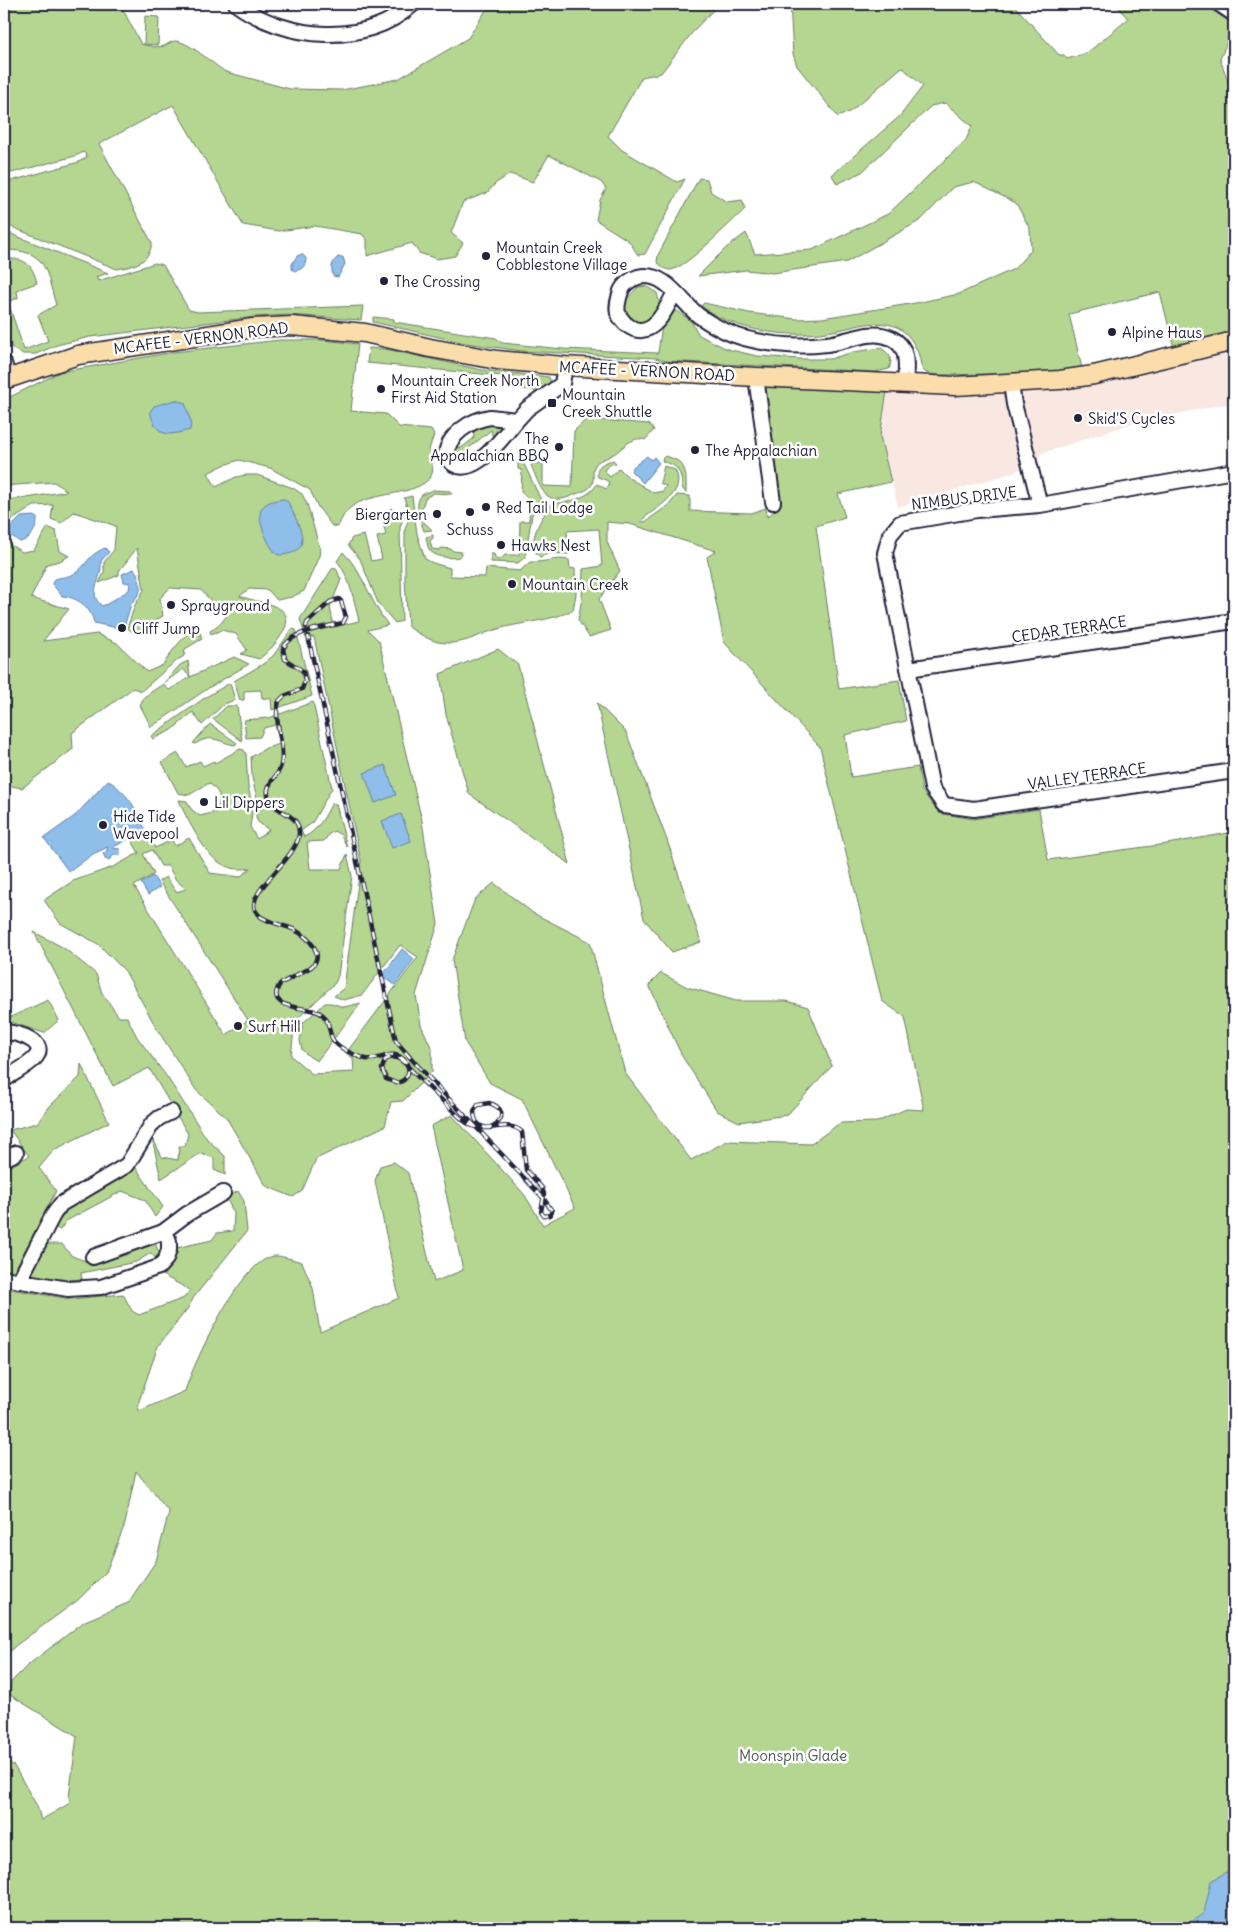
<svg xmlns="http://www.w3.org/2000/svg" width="1238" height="1932" viewBox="0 0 1238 1932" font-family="Delius,sans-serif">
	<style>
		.built { fill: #f8e8e1 }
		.green { fill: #b4d691; stroke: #6b7c66; fill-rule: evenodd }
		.water { fill: #8fbeea; stroke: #6380a4 }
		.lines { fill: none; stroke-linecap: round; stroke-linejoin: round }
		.minor-casing { stroke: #22223b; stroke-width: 18 }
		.major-casing { stroke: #22223b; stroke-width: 21 }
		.minor { stroke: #fff; stroke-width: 14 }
		.major { stroke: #faddab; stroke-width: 18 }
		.rail-casing { stroke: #22223b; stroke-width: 4.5 }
		.rail { stroke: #fff; stroke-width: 2.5; stroke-dasharray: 8; stroke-linecap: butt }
		.poi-dot { fill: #22223b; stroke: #fff; stroke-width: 2 }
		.labels { text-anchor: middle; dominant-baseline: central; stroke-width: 5; stroke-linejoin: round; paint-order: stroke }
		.poi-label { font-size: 15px; fill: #22223b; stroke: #fff; text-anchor: start }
		.street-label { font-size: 15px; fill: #22223b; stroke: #fff }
		.park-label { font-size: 15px; fill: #4e5855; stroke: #fff }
	</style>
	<rect width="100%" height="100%" fill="#fff"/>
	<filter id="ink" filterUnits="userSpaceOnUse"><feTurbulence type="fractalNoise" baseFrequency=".02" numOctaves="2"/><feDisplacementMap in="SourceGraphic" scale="10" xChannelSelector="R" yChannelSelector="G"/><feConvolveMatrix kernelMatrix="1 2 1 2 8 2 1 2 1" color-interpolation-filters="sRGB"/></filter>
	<g filter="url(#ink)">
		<!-- built -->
		<path class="built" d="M1234,348V402L1130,424L1043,453L1015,472L898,507L880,436L887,391L991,395L1061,386Z"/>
		<!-- green -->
		<path class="green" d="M4,4H118L121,6L141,44C149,46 157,48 164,46C168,44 172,41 175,41C189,41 212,64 226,72L290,89L342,90L398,79L468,38L490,4H719L695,29L661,73L642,77L608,136L622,150L677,182L685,179L645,254L638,255L629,241L596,220L600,200L606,189L601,182L549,155L533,182L510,174L496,183L487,193L463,202L451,233L463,243L455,256L437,259L419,253L412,243L367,256V240L362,234L315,226L279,231L243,225L173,105L99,144L152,243C149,263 134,266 117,269L4,224V183L79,162L87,157L84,152L75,156L4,175Z
			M790,4H1013L1059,55H1064L1067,59L1087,53L1128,19L1116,4H1203L1234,25L1220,59L1234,97V333L1174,348L1160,292L1069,314L1082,368L1037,373L938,375C935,374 929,375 927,373C920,370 921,362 919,356C914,340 903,326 886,324C867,321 852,328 833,331C791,339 736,332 701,306L704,303L749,313L797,319L822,318L916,303L959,294L1014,269L1031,250L1030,229L1016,203L974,182L953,187L921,220L847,262L773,273L746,270L698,276L726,248L746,233L755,254L812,250L888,214L966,140L972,126L945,103L931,106L862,172L837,184L832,175L900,116L923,86L902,67L851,111L838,117L797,66L793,54Z
			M145,16L159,17L158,45L144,44Z
			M699,178L707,179L711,192L727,202L742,200L745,209C733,220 684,270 670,270C665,270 660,265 657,262L658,255Z
			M4,231L108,273L96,277L98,281L155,263L163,265L189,310L198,312L363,306L361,320L287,315L254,317L90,337L57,345L36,354H23L13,349L6,336L4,327V259C25,258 32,263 37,283L17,290L18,298L8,302L24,350L48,341L38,315L56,305C45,269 48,250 4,250Z
			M646,286L657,293L660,305L652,321L647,325L632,323L623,311V303L638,287Z
			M676,310L691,321L699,335L727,349L757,356L800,359H830L853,352L881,348C890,354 893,358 889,369L875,372L666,361L656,358L522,351L465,343L373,322V317L394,319V322L496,338L502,343L563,349L658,353C660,339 661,324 669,311Z
			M280,340H323L358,344L351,411L386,414L399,427L431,430L434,435C432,441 428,450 429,457C431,464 435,468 431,476C418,497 370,491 350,508C344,513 341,520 338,527L332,526L318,507L310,490L270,468L239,460L224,465L208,473L216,487L236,477L246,475H257L293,488L302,494L307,504L320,549L319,556L304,591L292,597L277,600L268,590L249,589L240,596C252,601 269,602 280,609C300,621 270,651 259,659L241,654L247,650L236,634L222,630L211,634L210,631C223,625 228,614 233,601L219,610L201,590L170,588L160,598L163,616L134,633L127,628L135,605L144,590L137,548L119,571V575L99,583L104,573V562L114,550L116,526L74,512L61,523L51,519L53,505L34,506L4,525V500L27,498L67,491L54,482L4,486V400L60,372L174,352Z
			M369,348L385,349L482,370L549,377L551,383L547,389L536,394L533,390L522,389L523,378L367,363Z
			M766,386L887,391L880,436L891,482L838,494L845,517L816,526L839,689L899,680L906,721L845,735L851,777L918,767L922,791L939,813L973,819L1039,809L1048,860L1167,844L1234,832V1928H4V1759L14,1766L37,1806L41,1820L70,1803L69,1797L77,1736L10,1695L11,1682L28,1665L85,1621L128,1603L156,1561L169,1512L136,1471L125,1524L106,1572L78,1600L15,1646L4,1658V1288L71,1299L123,1294L132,1311L139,1315L184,1298L190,1290L162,1275L173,1259L176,1248L212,1240L217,1233L233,1231L234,1213L226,1198L238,1191L244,1201L247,1231L194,1297L188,1308L158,1346L138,1404L139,1411L185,1391C194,1362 242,1258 275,1256C283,1256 294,1260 302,1262L313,1288L320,1332L399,1298L375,1181L380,1166L394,1162L408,1173L434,1282L463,1270L431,1126L452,1115L524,1194L543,1225L575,1208L522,1099L490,1083L465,1042L452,960L475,899L494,883L533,913L590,942L625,1073L691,1160L727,1141L811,1144L840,1123L877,1122L906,1109L924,1110L905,1017L882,1001L820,747L724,642L707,557L716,551L630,524L607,522V542L620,571L599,599L611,630L589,637L578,620L582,598L583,569L602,566L599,529L567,531L569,554L551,553L540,557C524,544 542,516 552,504C568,502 588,499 597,484L606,489L609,485L608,481L598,477C594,466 605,462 613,460L616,463L611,464L604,470L610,477L619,468L629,478L654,493L663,491L666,486L660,483L664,466L675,470C688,494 655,507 641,521L645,522L669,505L677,495L690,496V511L751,513L766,508L767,517L779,507L763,392Z
			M587,419L649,424L654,430L645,440C641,439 638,438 634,440C625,443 620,451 612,455C606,459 599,459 595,465C591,471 595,478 592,484C590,490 581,492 576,494C545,509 541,489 531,465L533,463H543V486L572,487L574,431Z
			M479,422L501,423C504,431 498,434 493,439L491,430L468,449L470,457L465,461L453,458L452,448L459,441L460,449L474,438L473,429Z
			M665,456C669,457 674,459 676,460C688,466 686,481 686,493L682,488C682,474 678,464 663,462L662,459Z
			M518,460L524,464L541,500L532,515L525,557L518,563L491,562V554H494L496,559L500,560L505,555H519L520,521H529L530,501L521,491L522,470L518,469Z
			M433,490L450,491L452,494L434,493L425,498L422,508L427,513L423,521L432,530L424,531C421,522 413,503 422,495C424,493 429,492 433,490Z
			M412,496L417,534L425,559L433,563L450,568V576L485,577L486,568L520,571L530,562C544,563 556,557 569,560L570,568L575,569L576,594L573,610C552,621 522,622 498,629C482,633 467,643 450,643C433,644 422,635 408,627L405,580V529L410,516L404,498Z
			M390,508L404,516L400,527L402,621L395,623L378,603L360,559L348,545L352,538L364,535L371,561L382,559L377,537L386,535L383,523L394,517Z
			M48,527L56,531L60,551L69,556L60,561L47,564L31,598L69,609L43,641L97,634L117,643L147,672L163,665L173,650L192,628L196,627L199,629L202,639L185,649L184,656C169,665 155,680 141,691L133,688L72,733L73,749L22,788L6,785L4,788V541L22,552L34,550Z
			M433,535V538L430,541L432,549L439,550L442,548L451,549L453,551L462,552L459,557C451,559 433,557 429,549C427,546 427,540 426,537Z
			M343,552C364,573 370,602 388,625L368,630L379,641L422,821L438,924L416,995L421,1025L432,1049V1072L403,1101L391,1102L385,1126L316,1159L302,1191L293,1197L266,1186L226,1117L196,1090L157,1029L125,971L98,944L60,923L44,900L73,881L113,867L139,853L132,841L149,834L155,848L172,840L175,846L189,838L210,873L240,877L251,868C220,874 207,853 193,829C188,820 183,811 179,800L187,801L191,809L200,816L216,812C222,797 221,794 209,783L189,795L178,793L162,762L178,753L186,767L200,761L203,766L214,761L215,763L240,749L244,750L246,754L248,787L253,807L250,827L257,839L269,830L258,822L256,817L257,799L252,777L251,757L266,748L280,744L275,725L264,728L260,737L246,738L244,720L269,718L313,702L332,788L312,823L301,831L304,837C318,831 325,816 332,803L336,804L347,847L341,835L334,831L329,834L324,841L307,842L310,869H341L347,854L352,876L338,976L335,983L295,1021L291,1056L312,1074L354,1072L353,1058L346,1053L418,957L400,945L362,995L344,1000L334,996L344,988L361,861L314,637L306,638L300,619L332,569L336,568L341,580L330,607L334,627L359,621C355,604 349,574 337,561ZM152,850L161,866H168L176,880L186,889L176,892L166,877L159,881L248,1020L226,1035L134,886L154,874L143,854Z
			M292,629L296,630L312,696L272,710L271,699L262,698L261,690L244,691V700H240L234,681L263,664L273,656Z
			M498,649L518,665L570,864L469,794L446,715L440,674Z
			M234,657L249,664L210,687L151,727L140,705L144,697L163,684L180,665L188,661L190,677ZM183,669L190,677L169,690L163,684Z
			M230,683L235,700L224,704L202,725L193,712L172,730L153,739L151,736L206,697Z
			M597,703L626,732L667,840L701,942L672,952L644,919Z
			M227,706H237L242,741L213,719Z
			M210,724L237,743L235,745C217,742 213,733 195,744L193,743Z
			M34,932L64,948L96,974L102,993L119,1017H127L137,1037L167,1077L207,1139L225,1156V1175L214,1170V1158L201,1153L161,1179L151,1134L162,1157L178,1160L179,1146H185L188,1134L149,1068L113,1086Z
			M661,973L687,987L736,1001H786L808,1007L832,1066L787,1115L739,1122L717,1111L682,1056L649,985Z
			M48,1000L59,1020L44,1033L4,1020Z
			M325,1003H331L344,1007L361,1003L317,1061L310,1057L302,1050L300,1040L303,1023Z
			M81,1064L109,1122L54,1150L39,1168L56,1191L13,1273L4,1271V1201L8,1189L4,1182V1170L29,1156L10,1130L37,1123L50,1106L80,1077Z
			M134,1165L163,1207L155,1217L145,1200L122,1191L66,1221L60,1230L55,1227L66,1207Z
			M154,1241L160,1254L156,1259L151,1253L136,1262L81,1273L82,1279L69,1280L31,1275L47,1244H62L72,1256L88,1262Z"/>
		<!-- water -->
		<path class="water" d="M302,254L306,258C306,266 303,269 295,271L292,269V264L297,256Z
			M338,257H343L345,264L338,277L333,276C331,268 331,263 338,257Z
			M175,400L185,403L191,422L190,430C168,436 157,438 150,412L154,406Z
			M647,456L651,460L654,457L659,463L643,483L631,471L633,467Z
			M284,499L288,502C298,524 318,554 278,555C269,549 255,517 262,508C267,501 276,500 284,499Z
			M33,516L37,518C38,528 30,540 20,542L10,535L9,529L21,517Z
			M105,548L109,552L101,561C101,565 101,570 100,574C97,586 90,596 102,606L107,604L129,590L130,583L124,582L122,574L134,569L137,573L141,587L139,594L131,604L125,624L117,628L94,623C91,607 77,597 62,596L52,584L54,579C62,577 70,577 77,572C89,562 87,556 105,548Z
			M385,765L396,795L375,803L364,773Z
			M108,780C126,792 138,809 145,830L112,848L120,849V856L114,855L109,860L105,858L103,853L106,852L108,847L93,854L69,872L44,838L76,815Z
			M401,814L411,841L392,848L382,821Z
			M153,876L160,887L148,895L141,883Z
			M402,949L414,959L395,985L382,976Z
			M1234,1868V1928H1183L1204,1913L1211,1881Z"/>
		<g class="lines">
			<defs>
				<path id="minor" d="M236,4C286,40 365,48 413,4
					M1219,4L1234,14
					M675,292C667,307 655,336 634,329C627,326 621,320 618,313C616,306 619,298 621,291C624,284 632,279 638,277C665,270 682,303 699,316C712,325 729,334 744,338C770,345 801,347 827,344C847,342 872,328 891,338C910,347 906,367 905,385
					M4,363L8,377
					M756,377L773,502
					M1011,384L1014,404L1040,505
					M490,417L517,420C503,437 467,489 446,456C447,435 471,420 490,417Z
					M517,420L527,409L562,384L565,366
					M1234,471L1040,505L977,510L900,523L890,535L885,553L932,788L944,805L974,809L1234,771
					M908,669L1234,621
					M4,1032C16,1032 51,1042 34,1059C26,1067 13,1073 4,1080
					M4,1159L16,1153
					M93,1257L163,1232L187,1214L223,1193
					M4,1278L68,1289L101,1287L159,1267L166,1259L169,1250V1241L165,1231
					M19,1281L53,1215L61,1204L127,1165L152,1124L159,1118L171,1112"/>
				<path id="major" d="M4,380L78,355L253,328L292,326L365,333L430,348L497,360L565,366L756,377L955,386L1060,380L1094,375L1234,341"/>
			</defs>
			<!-- minor casing -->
			<use href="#minor" class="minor-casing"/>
			<!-- major casing -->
			<use href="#major" class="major-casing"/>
			<!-- minor -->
			<use href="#minor" class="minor"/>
			<!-- major -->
			<use href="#major" class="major"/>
			<defs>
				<path id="rail" d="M306,627L307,623L330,602L339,599L341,601L346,617L343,623C326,627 290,631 283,649L285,659L303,671L305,681L302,689L284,696L279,701C272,721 286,743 281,765C279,777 263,784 269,798C276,815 300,812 299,834C297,859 247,890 255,910C257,913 260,917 263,918C273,924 285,925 295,930C308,937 326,954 311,967L280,984C263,1011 309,1006 320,1013C330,1018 328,1031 333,1040C338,1048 356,1056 366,1059C379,1062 390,1049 402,1058C413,1067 409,1081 396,1083L386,1079L382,1069L385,1060C389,1057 394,1057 399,1059C406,1063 411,1070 416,1075C432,1090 447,1106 463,1120C490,1143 518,1111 489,1103L478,1105L474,1111C474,1122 479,1127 489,1128C500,1127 513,1123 522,1132L526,1170L542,1188L544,1194L541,1212L544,1216L550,1215L552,1211L544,1199C512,1165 480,1131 448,1098C431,1079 412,1061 396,1041L308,636"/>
			</defs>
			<!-- rail casing -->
			<use href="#rail" class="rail-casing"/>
			<!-- rail -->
			<use href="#rail" class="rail"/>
		</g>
	</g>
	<!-- markers -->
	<g class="poi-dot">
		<circle cx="486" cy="256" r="5"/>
		<circle cx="384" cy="281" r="5"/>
		<circle cx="1112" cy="332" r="5"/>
		<circle cx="381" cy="389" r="5"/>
		<rect x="547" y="398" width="10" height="10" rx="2.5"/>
		<circle cx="1078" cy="418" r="5"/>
		<circle cx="559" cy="447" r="5"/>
		<circle cx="695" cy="450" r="5"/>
		<circle cx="486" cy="507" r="5"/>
		<circle cx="470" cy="512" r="5"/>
		<circle cx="437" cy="514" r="5"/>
		<circle cx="501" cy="545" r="5"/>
		<circle cx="512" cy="584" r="5"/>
		<circle cx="171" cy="605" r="5"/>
		<circle cx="122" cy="628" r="5"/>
		<circle cx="204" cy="802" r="5"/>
		<circle cx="103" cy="825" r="5"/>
		<circle cx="238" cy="1026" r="5"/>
	</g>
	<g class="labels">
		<!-- poi labels -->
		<g class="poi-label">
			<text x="496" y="247">Mountain Creek<tspan x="496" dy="17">Cobblestone Village</tspan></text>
			<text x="394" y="281">The Crossing</text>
			<text x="1122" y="332">Alpine Haus</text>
			<text x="391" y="380">Mountain Creek North<tspan x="391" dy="17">First Aid Station</tspan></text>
			<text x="562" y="394">Mountain<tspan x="562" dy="17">Creek Shuttle</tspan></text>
			<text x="1088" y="418">Skid'S Cycles</text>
			<text x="549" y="438" text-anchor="end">The<tspan x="549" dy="17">Appalachian BBQ</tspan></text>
			<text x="705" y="450">The Appalachian</text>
			<text x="496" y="507">Red Tail Lodge</text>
			<text x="427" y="514" text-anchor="end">Biergarten</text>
			<text x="470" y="529" text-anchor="middle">Schuss</text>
			<text x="511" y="545">Hawks Nest</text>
			<text x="522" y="584">Mountain Creek</text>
			<text x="181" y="605">Sprayground</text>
			<text x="132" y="628">Cliff Jump</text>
			<text x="214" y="802">Lil Dippers</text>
			<text x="113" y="816">Hide Tide<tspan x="113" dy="17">Wavepool</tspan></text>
			<text x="248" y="1026">Surf Hill</text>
		</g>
		<!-- street labels -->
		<g class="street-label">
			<text transform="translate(201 338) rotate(-7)">MCAFEE - VERNON ROAD</text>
			<text transform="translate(647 371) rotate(3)">MCAFEE - VERNON ROAD</text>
			<text transform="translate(964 498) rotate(-7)">NIMBUS DRIVE</text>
			<text transform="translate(1069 629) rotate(-8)">CEDAR TERRACE</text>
			<text transform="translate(1087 776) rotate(-8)">VALLEY TERRACE</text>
		</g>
		<!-- park labels -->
		<g class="park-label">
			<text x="793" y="1755">Moonspin Glade</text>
		</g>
	</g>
	<!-- margin -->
	<rect width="1238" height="1932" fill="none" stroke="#fff" stroke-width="20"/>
	<rect x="10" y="10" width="1218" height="1912" fill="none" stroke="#22223b" stroke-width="2" filter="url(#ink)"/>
</svg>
